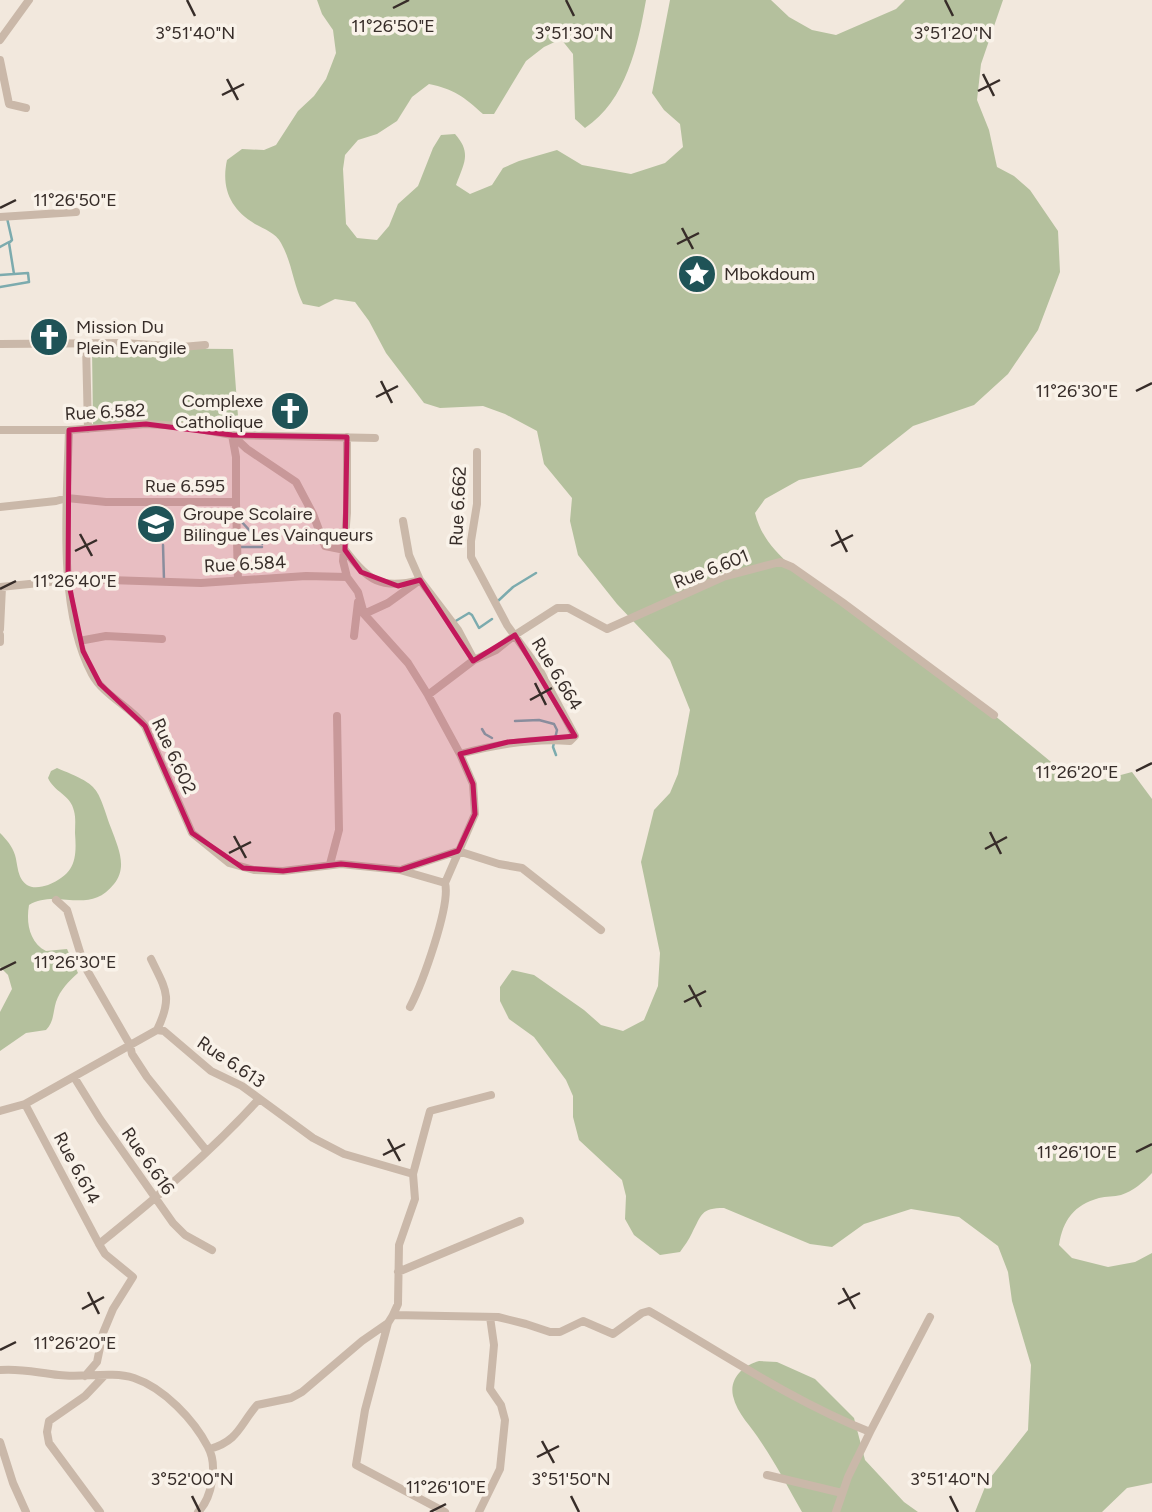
<svg xmlns="http://www.w3.org/2000/svg" width="1152" height="1512" viewBox="0 0 1152 1512" font-family="Figtree,sans-serif">
	<style>
		.green { fill: #b4c09d }
		.lines { fill: none; stroke-linecap: round; stroke-linejoin: round }
		.stream { stroke: #7cabae; stroke-width: 2.5 }
		.street { stroke: #cab8a9; stroke-width: 8 }
		.marked { fill: #c2185b; fill-opacity: 0.2; stroke: #c2185b; stroke-width: 5; stroke-linejoin: round }
		.ticks { fill: none; stroke: #372d29; stroke-width: 2.5 }
		.labels { text-anchor: middle; dominant-baseline: central; stroke-width: 7; stroke-linejoin: round; paint-order: stroke }
		.poi-label { font-size: 18px; fill: #372d29; stroke: #f9f2e9; text-anchor: start }
		.street-label { font-size: 18px; fill: #372d29; stroke: #f9f2e9 }
		.ticks-label { font-size: 18px; text-anchor: middle; fill: #372d29; stroke: #f9f2e9; stroke-width: 7; stroke-linejoin: round; paint-order: stroke }
	</style>
	<rect width="100%" height="100%" fill="#f2e8dd"/>
	<!-- green -->
	<path class="green" d="M317,0H646C638,45 626,101 585,128L575,119L573,54L561,39L544,47L526,61L494,114H483C464,97 454,89 429,84L412,97L397,121L377,134L358,140L345,155L343,169L346,224L357,238L377,240L389,226L398,204L418,186L433,148L441,135L455,134C472,153 464,163 456,185L470,194L492,185L503,168L519,161L557,150L582,165L631,174L665,163L683,147L680,124L664,110L652,93L670,0H771L789,17L812,30L836,35L896,9L905,0H1003L981,64L977,100L989,130L997,167L1014,176L1030,190L1058,231L1060,272L1038,330L1008,374L974,405L913,426L861,467L799,480L765,499L755,513C761,537 774,550 792,567L994,715L1073,780H1102L1132,772L1152,799V1173C1144,1182 1133,1191 1121,1195C1114,1197 1106,1196 1099,1198C1074,1205 1063,1220 1059,1245L1072,1258L1108,1267L1135,1262L1152,1253V1483L1127,1488L1102,1512H975L987,1482L1028,1430L1031,1365L1012,1301L1008,1272L998,1246L959,1217L911,1209L864,1224L832,1247L810,1244L724,1208C701,1208 702,1214 692,1233C689,1240 684,1246 680,1252L660,1255L634,1235L625,1219L626,1196L622,1180L579,1140L573,1117V1096L566,1080L534,1037L509,1019L500,1001V987L512,970L534,975L584,1010L601,1025L623,1031L644,1020L658,986L660,953L641,862L654,810L670,793L678,774L690,710L670,660L617,604L578,555L570,521L572,498L544,464L537,431L505,414L483,406L440,408L424,403L386,353L369,321L355,302L335,299L319,307L303,304C293,284 292,262 281,243C276,233 264,229 255,224C230,209 221,188 227,160L242,149L264,150L276,145L298,111L314,96L326,79L336,53L333,30L322,14Z
		M92,348L233,349L239,430L93,424Z
		M57,768C100,786 96,785 111,828C118,847 128,867 114,884C89,916 57,888 29,905C26,922 29,942 46,951L67,949L78,973C69,981 60,990 56,1002C53,1012 54,1022 46,1030L26,1033L0,1051V1012L12,989L8,975L0,967V833C7,840 12,846 15,855C18,865 17,878 27,885C33,889 42,887 48,885C75,874 77,860 75,833C75,826 76,818 74,811C71,795 54,792 48,778L51,771Z
		M759,1361L777,1362L815,1379L854,1418L865,1460L904,1502L918,1512H802C789,1489 776,1464 761,1442C752,1427 737,1414 733,1396C729,1378 744,1365 759,1361Z"/>
	<g class="lines">
		<!-- stream -->
		<path class="stream" d="M7,218L12,240L9,243L14,274
			M0,247L9,242
			M0,275L28,273L29,282
			M0,287L29,282
			M240,520L262,544
			M163,545L164,580
			M241,547H262
			M498,601L513,587L536,573
			M449,625L469,613L472,615L479,628L492,619
			M515,721L539,720L554,724L557,730L553,747L556,755
			M482,729L485,734L492,738"/>
		<!-- street -->
		<path class="street" d="M0,40L29,0
			M0,60L9,104L26,108
			M0,217L76,212
			M0,344L124,343L182,347L205,345
			M86,344L88,429
			M0,430H69L146,424L183,426L232,435L247,449L296,482L313,514L325,546L345,550C368,581 381,590 420,580L458,630L474,660
			M69,430C67,503 57,609 92,674C104,696 130,706 145,726L192,833L229,863L254,870L283,871L341,864L400,870L445,883L475,814L473,784L460,754L428,695L408,663L364,614L358,592L347,577L343,561L347,513V437
			M236,502L238,580
			M0,507L56,501L67,498L106,502H236V457L232,435L375,438
			M0,587L78,579L201,583L306,576L347,577
			M364,614L388,603L420,580L409,555L403,521
			M0,629L2,587
			M0,635V642
			M354,636L358,602
			M79,641L106,636L162,639
			M428,695L474,660L496,650L515,635L557,608H568L607,629L723,577L780,562L792,567L842,602L994,715
			M460,754C497,744 533,738 570,741L575,736L539,669L507,625L471,557V541L477,504V452
			M330,864L339,830L337,716
			M403,869L458,851L499,864L522,868L601,930
			M56,900L67,910L84,965L130,1045L132,1054L147,1077L206,1150
			M151,959C166,990 173,997 157,1030
			M410,1007C422,984 451,905 445,883
			M74,1077L100,1119L173,1223L185,1235L212,1250
			M25,1104L99,1244C155,1199 211,1152 259,1099
			M0,1111L25,1104L157,1030L164,1031L211,1071L242,1086L313,1138L344,1154L413,1174
			M398,1272L520,1221
			M393,1315L498,1317L526,1324L550,1332H560L583,1321L613,1334L642,1313L649,1311C722,1353 792,1401 870,1432L848,1477L836,1512
			M388,1323L365,1410L356,1465L445,1512
			M0,1370C21,1368 38,1373 59,1375C83,1378 111,1371 134,1378C164,1388 194,1420 208,1447C218,1465 212,1498 198,1512
			M85,1376L97,1362L103,1333L113,1309L133,1277L105,1254L99,1244
			M870,1432L930,1317
			M0,1442L13,1483L26,1512
			M210,1449C239,1440 239,1426 257,1405L291,1398L302,1392L362,1341L388,1323L393,1315L398,1304L399,1245L415,1199L413,1174L430,1111L491,1095
			M767,1475L842,1493
			M100,1512L49,1443L47,1432L49,1421L85,1396L104,1376
			M479,1512L500,1469L505,1420L501,1405L490,1389L494,1345L490,1317"/>
	</g>
	<!-- marked area -->
	<path class="marked" d="M146,424L232,435L347,437L345,550L361,572L398,586L420,580L473,661L515,635L575,736L508,742L460,754L473,784L475,814L458,851L400,870L341,864L283,871L243,868L192,833L145,726L100,684L83,651L68,580L69,430Z"/>
	<!-- ticks -->
	<path class="ticks" d="M187,0L195,16M566,0L574,16M945,0L953,16M393,8L409,0M983,74L994,96M227,79L238,100M978,91L1000,80M222,95L244,84M0,208L16,200M682,228L693,249M677,244L699,233M381,381L392,403M1136,391L1152,383M376,397L398,386M836,530L847,552M80,534L92,556M831,546L853,535M75,551L97,540M0,589L16,581M535,683L546,705M530,700L552,688M1136,771L1152,763M990,832L1001,854M234,836L246,858M985,849L1007,837M229,853L251,842M0,970L16,962M689,985L701,1007M684,1002L706,991M388,1139L400,1161M1136,1152L1152,1144M383,1155L405,1144M843,1288L855,1309M88,1292L99,1314M838,1304L860,1293M82,1309L104,1297M0,1350L16,1342M542,1441L554,1463M537,1457L559,1446M192,1496L200,1512M571,1496L579,1512M950,1496L958,1512M430,1512L446,1504"/>
	<!-- icons -->
	<defs>
		<symbol id="sight-disc" viewBox="-11 -11 22 22"><circle r="9.5" fill="#1f5357" stroke="#f9f2e9"/><path d="M0-6L1.8-2.2L6-1.7L2.9 1.2L3.7 5.4L0 3.3L-3.7 5.4L-2.9 1.2L-6-1.7L-1.8-2.2Z" fill="#fff"/></symbol>
		<symbol id="church-disc" viewBox="-11 -11 22 22"><circle r="9.5" fill="#1f5357" stroke="#f9f2e9"/><path d="M-1.2-6h2.4v3.5h3.3v2.4h-3.3V6h-2.4V-.1h-3.3v-2.4h3.3Z" fill="#fff"/></symbol>
		<symbol id="school-disc" viewBox="-11 -11 22 22"><circle r="9.5" fill="#1f5357" stroke="#f9f2e9"/><path d="M0-5L7-2L0 1L-7-2ZM-4 1L0 2.5L4 1V4Q0 6-4 4Z" fill="#fff"/></symbol>
	</defs>
	<g fill-rule="evenodd">
		<use href="#sight-disc" x="675" y="252" width="44" height="44"/>
		<use href="#church-disc" x="27" y="315" width="44" height="44"/>
		<use href="#church-disc" x="268" y="389" width="44" height="44"/>
		<use href="#school-disc" x="134" y="502" width="44" height="44"/>
	</g>
	<g class="labels">
		<!-- poi labels -->
		<g class="poi-label">
			<text x="724" y="274">Mbokdoum</text>
			<text x="76" y="327">Mission Du<tspan x="76" dy="21">Plein Evangile</tspan></text>
			<text x="263" y="401" text-anchor="end">Complexe<tspan x="263" dy="21">Catholique</tspan></text>
			<text x="183" y="514">Groupe Scolaire<tspan x="183" dy="21">Bilingue Les Vainqueurs</tspan></text>
		</g>
		<!-- street labels -->
		<g class="street-label">
			<text transform="translate(105 412) rotate(-3)">Rue 6.582</text>
			<text x="185" y="486">Rue 6.595</text>
			<text transform="translate(458 506) rotate(-87)">Rue 6.662</text>
			<text transform="translate(245 564) rotate(-3)">Rue 6.584</text>
			<text transform="translate(711 569) rotate(-21)">Rue 6.601</text>
			<text transform="translate(557 674) rotate(59)">Rue 6.664</text>
			<text transform="translate(174 756) rotate(65)">Rue 6.602</text>
			<text transform="translate(231 1062) rotate(34)">Rue 6.613</text>
			<text transform="translate(148 1161) rotate(55)">Rue 6.616</text>
			<text transform="translate(77 1168) rotate(62)">Rue 6.614</text>
		</g>
	</g>
	<g class="ticks-label">
		<text x="393" y="32">11°26'50"E</text>
		<text x="195" y="39">3°51'40"N</text>
		<text x="574" y="39">3°51'30"N</text>
		<text x="953" y="39">3°51'20"N</text>
		<text x="75" y="206">11°26'50"E</text>
		<text x="1077" y="397">11°26'30"E</text>
		<text x="75" y="587">11°26'40"E</text>
		<text x="1077" y="778">11°26'20"E</text>
		<text x="75" y="968">11°26'30"E</text>
		<text x="1077" y="1158">11°26'10"E</text>
		<text x="75" y="1349">11°26'20"E</text>
		<text x="192" y="1485">3°52'00"N</text>
		<text x="571" y="1485">3°51'50"N</text>
		<text x="950" y="1485">3°51'40"N</text>
		<text x="446" y="1493">11°26'10"E</text>
	</g>
</svg>
